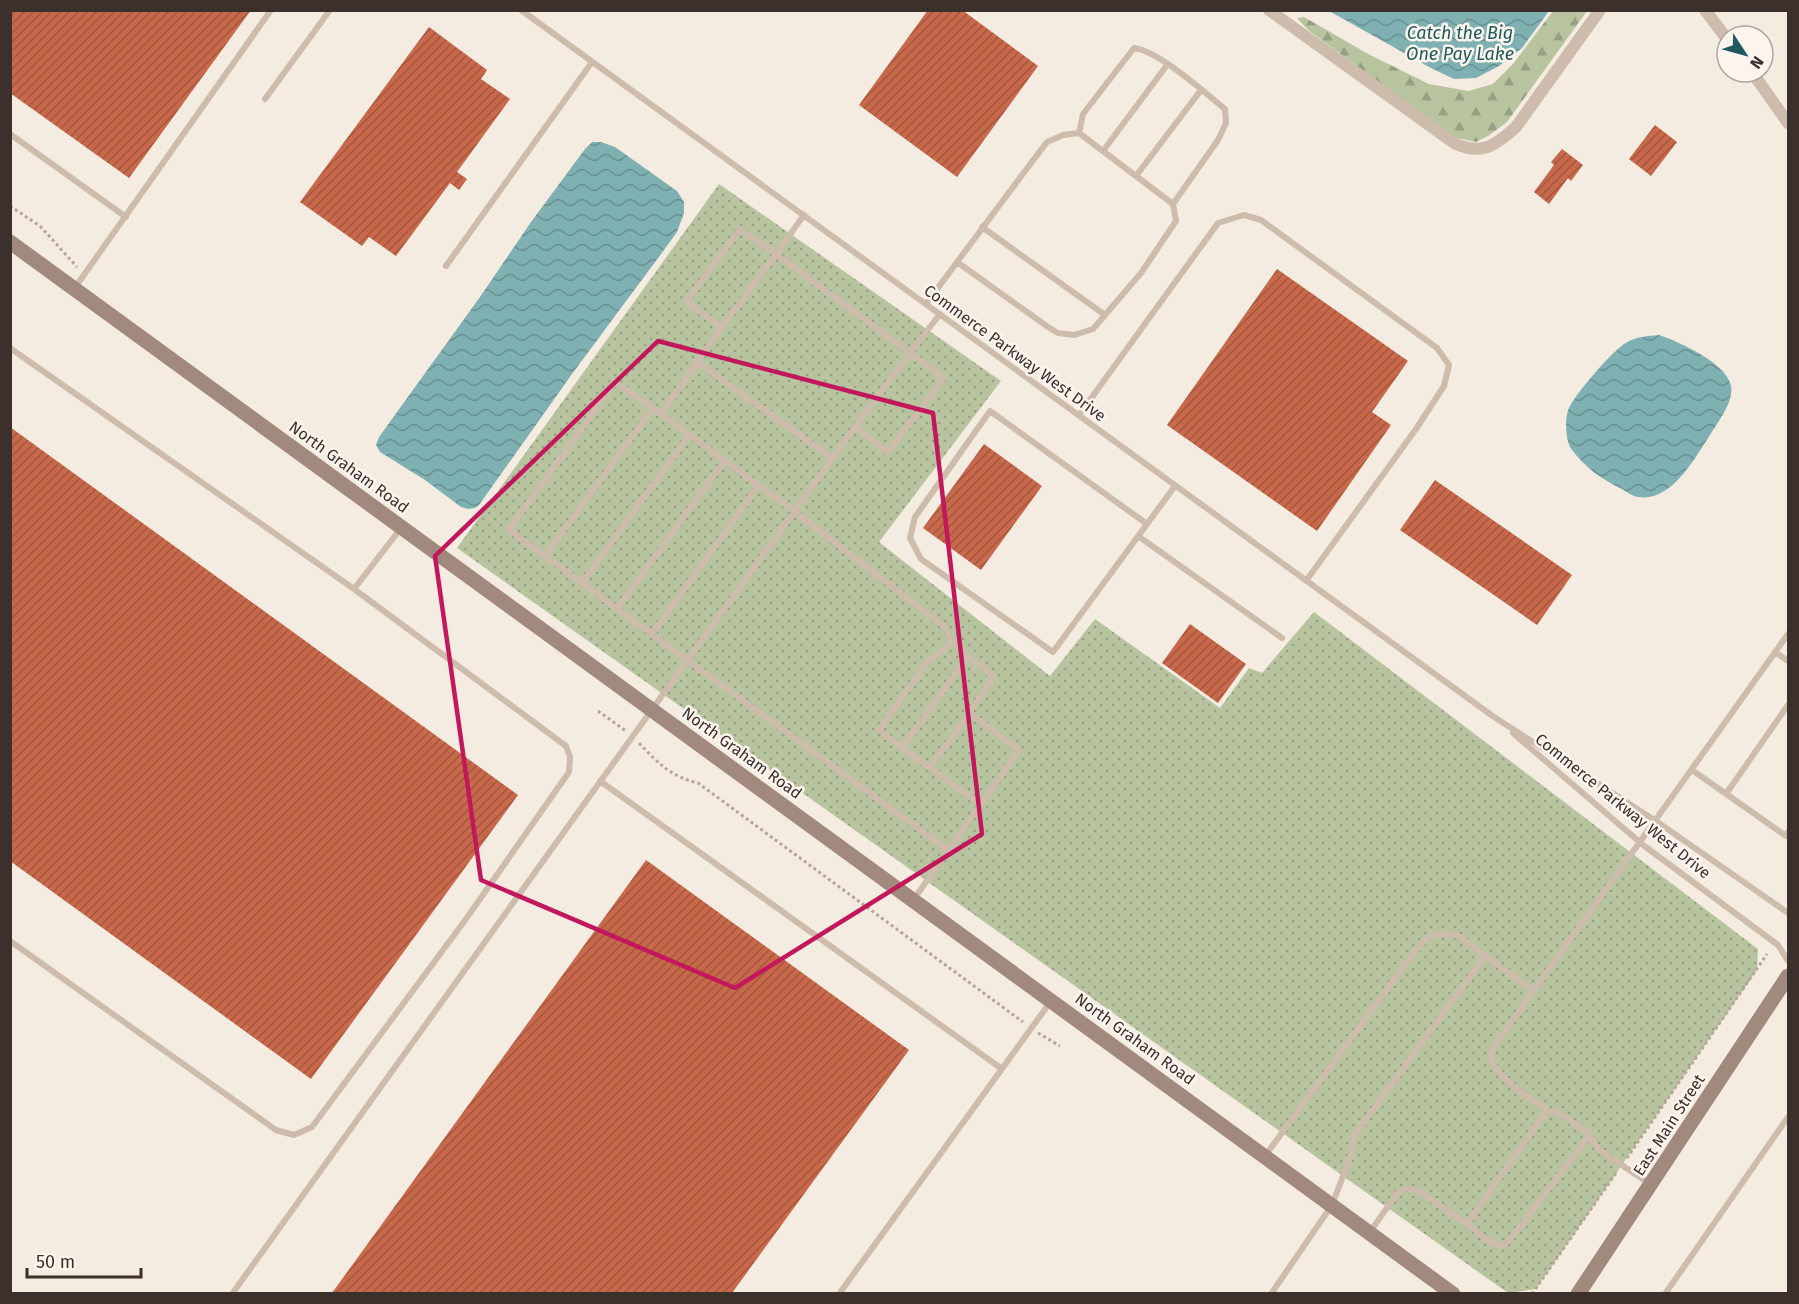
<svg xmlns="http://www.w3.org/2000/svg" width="1799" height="1304" viewBox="0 0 1799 1304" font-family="'Fira Sans',sans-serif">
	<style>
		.grass { fill: url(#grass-dots) }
		.forest { fill: url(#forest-firs) }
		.water { fill: url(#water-waves) }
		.building { fill: url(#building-hatch) }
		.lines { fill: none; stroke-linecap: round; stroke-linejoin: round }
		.path { stroke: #b9a596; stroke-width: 3; stroke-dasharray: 3 3; stroke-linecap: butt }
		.lane { stroke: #cdbbac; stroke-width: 6 }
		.street { stroke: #cdbbac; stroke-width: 12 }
		.secondary { stroke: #a18a7d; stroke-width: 15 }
		.marked { fill: none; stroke: #c2185b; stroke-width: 4.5; stroke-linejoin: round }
		.labels { text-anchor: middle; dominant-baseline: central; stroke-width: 5; stroke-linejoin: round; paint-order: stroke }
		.street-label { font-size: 16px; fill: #3b302b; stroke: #fbf5ee }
		.water-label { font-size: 18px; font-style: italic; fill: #1f5a5e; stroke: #fbf5ee }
	</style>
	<defs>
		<pattern id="grass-dots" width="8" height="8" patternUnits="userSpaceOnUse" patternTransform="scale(1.5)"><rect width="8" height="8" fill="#b8c4a0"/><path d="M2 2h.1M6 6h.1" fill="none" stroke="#97a083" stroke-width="1.8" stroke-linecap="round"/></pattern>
		<pattern id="forest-firs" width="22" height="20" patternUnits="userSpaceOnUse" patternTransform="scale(1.5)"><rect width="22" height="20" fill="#b8c4a0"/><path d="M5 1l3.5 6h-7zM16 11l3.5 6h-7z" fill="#97a083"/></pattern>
		<pattern id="water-waves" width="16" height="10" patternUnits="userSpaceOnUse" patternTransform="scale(1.5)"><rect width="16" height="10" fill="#7fb0b2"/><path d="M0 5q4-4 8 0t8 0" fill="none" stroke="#699091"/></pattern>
		<pattern id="building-hatch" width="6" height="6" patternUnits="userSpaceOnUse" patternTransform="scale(1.5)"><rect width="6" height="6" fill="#c8694b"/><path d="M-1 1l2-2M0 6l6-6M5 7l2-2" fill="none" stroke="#a4573f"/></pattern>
	</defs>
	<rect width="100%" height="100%" fill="#f4ebe1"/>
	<!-- grass -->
	<path class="grass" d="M719,184L1001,381L879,542L1050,676L1095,619L1220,708L1249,668L1262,673L1314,612L1758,949L1757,970L1536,1289L1508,1293L457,548Z"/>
	<!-- forest -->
	<path class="forest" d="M1553,11H1587L1507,122L1488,136L1476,142L1453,137L1308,30L1297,18L1304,17L1370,55L1429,84L1468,91L1493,84L1513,64Z"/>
	<!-- water -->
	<path class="water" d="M1329,11H1549L1522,48L1499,66L1476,78L1454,79L1431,68Z
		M592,142H601L615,147L677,191L684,202V213L677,232L664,250L572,374L479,505L475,508L468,509L461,507L425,480L380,452L376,445L379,437L480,297L531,222L585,149Z
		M1659,335C1679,342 1727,363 1731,386C1734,402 1718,422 1710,435C1694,459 1672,502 1638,497C1632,496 1627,492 1622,489C1601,479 1587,469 1572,450C1565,441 1564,416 1570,406C1578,391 1610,354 1624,344C1634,337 1647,336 1659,335Z"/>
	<!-- building -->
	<path class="building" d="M10,10H251L129,178L10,93Z
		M928,10H962L1038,66L957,177L859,105Z
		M429,27L487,70L481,79L510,99L457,172L467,179L459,190L450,183L396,256L369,237L362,246L300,202Z
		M1655,125L1677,142L1651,176L1629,159Z
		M1562,149L1583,165L1571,181L1568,178L1549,204L1534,192L1554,165L1551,162Z
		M1277,269L1408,361L1372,412L1391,425L1317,531L1167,425Z
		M10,427L518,795L311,1079L10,861Z
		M984,444L1042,486L981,570L923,528Z
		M1435,480L1572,575L1537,625L1400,530Z
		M1190,624L1246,664L1218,703L1162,663Z
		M646,860L909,1050L732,1293H332Z"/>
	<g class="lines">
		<!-- path -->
		<path class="path" d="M10,206L40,226L77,267
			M598,711L626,731
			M639,743C659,764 670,776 698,783L1023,1022
			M1038,1033L1060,1046
			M1627,1158L1767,954
			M1532,1294L1616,1173"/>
		<!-- lane -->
		<path class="lane" d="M521,10L1494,717L1656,821L1788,913
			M265,99L330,10
			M1079,133L1083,114L1134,48C1159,51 1204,92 1225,109L1226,123L1218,140L1173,204
			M10,134L126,217
			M1103,151L1167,65
			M1136,176L1201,90
			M804,215L776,254L910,353L940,314
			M982,227L1105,315
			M740,229L776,254L722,327L686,302Z
			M446,266L592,62
			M74,289L271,10
			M926,304C966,250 1006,196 1047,142L1063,135L1079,133L1173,204L1176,221L1141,273L1093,329L1074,335L1058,333L1048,327L957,262
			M722,327L661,414L794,511L945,627L952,642L994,677L969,713L1019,750L914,899
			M10,348L354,589
			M910,353L944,378L888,452L855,427Z
			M697,362L832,458
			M661,414L615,382L509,530L948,850
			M1079,415L1218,223L1244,215L1261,220L1437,348L1449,365L1444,386L1416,429L1306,581
			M1147,524L990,411L915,517L910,538L921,559L1053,652L1175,486
			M1138,536L1282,638
			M545,556L653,408
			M582,583L689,435
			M617,609L725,460
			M652,634L759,485
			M1775,652L1788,661
			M968,656L902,748L980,804
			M1513,733L1643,845L1778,945L1788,961
			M902,748L879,730L927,662L952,642
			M930,768L969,713
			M1692,770L1786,836L1788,832
			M600,781L1002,1069
			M1726,794L1788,705
			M10,941L276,1130L294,1135L312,1127L466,919L569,772L570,757L566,746L354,589L401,528
			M1547,1110L1560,1114L1586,1131L1598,1149L1650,1184
			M1265,1156L1415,951C1430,934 1435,931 1458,936L1534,991
			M1467,1224L1486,1239L1500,1246L1509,1241L1589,1136
			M1370,1232L1398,1192C1407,1187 1411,1188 1420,1192L1467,1224L1547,1110C1526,1095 1502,1082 1490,1059L1493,1048L1788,634
			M232,1294L855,427
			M839,1294L1051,1001
			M1271,1294L1332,1205L1350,1158L1354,1136L1485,956
			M1665,1294L1788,1117"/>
		<!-- street -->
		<path class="street" d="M1269,10L1454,143C1481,156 1495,146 1516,127L1600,10
			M1705,10L1727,39
			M1752,72L1788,123"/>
		<!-- secondary -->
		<path class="secondary" d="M10,242L1453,1294
			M1578,1294L1788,976"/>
	</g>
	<!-- marked area -->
	<path class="marked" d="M658,341L933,413L982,834L735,988L481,880L435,556Z"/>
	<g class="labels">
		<!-- street labels -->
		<g class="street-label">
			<text transform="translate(1015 353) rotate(36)">Commerce Parkway West Drive</text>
			<text transform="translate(349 467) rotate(36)">North Graham Road</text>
			<text transform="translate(742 753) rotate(36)">North Graham Road</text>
			<text transform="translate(1623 806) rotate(39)">Commerce Parkway West Drive</text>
			<text transform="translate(1135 1039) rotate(36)">North Graham Road</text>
			<text transform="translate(1669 1125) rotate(-57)">East Main Street</text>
		</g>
		<!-- water labels -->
		<g class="water-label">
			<text x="1460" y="33">Catch the Big<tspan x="1460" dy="21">One Pay Lake</tspan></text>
		</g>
	</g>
	<!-- border -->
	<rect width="1799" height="1304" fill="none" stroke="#3b302b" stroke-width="24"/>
	<!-- north arrow -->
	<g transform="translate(1745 54) rotate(126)"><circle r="28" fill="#fbf5ee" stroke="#aea6a0" stroke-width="1.5"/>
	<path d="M0-4.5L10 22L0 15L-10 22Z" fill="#1f5a5e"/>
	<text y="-9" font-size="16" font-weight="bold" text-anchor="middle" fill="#3b302b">N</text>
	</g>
	<!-- scale -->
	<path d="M27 1268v9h114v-9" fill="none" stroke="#3b302b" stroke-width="3"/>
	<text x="36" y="1268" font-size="18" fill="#3b302b" stroke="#fbf5ee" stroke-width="4.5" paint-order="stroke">50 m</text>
</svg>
